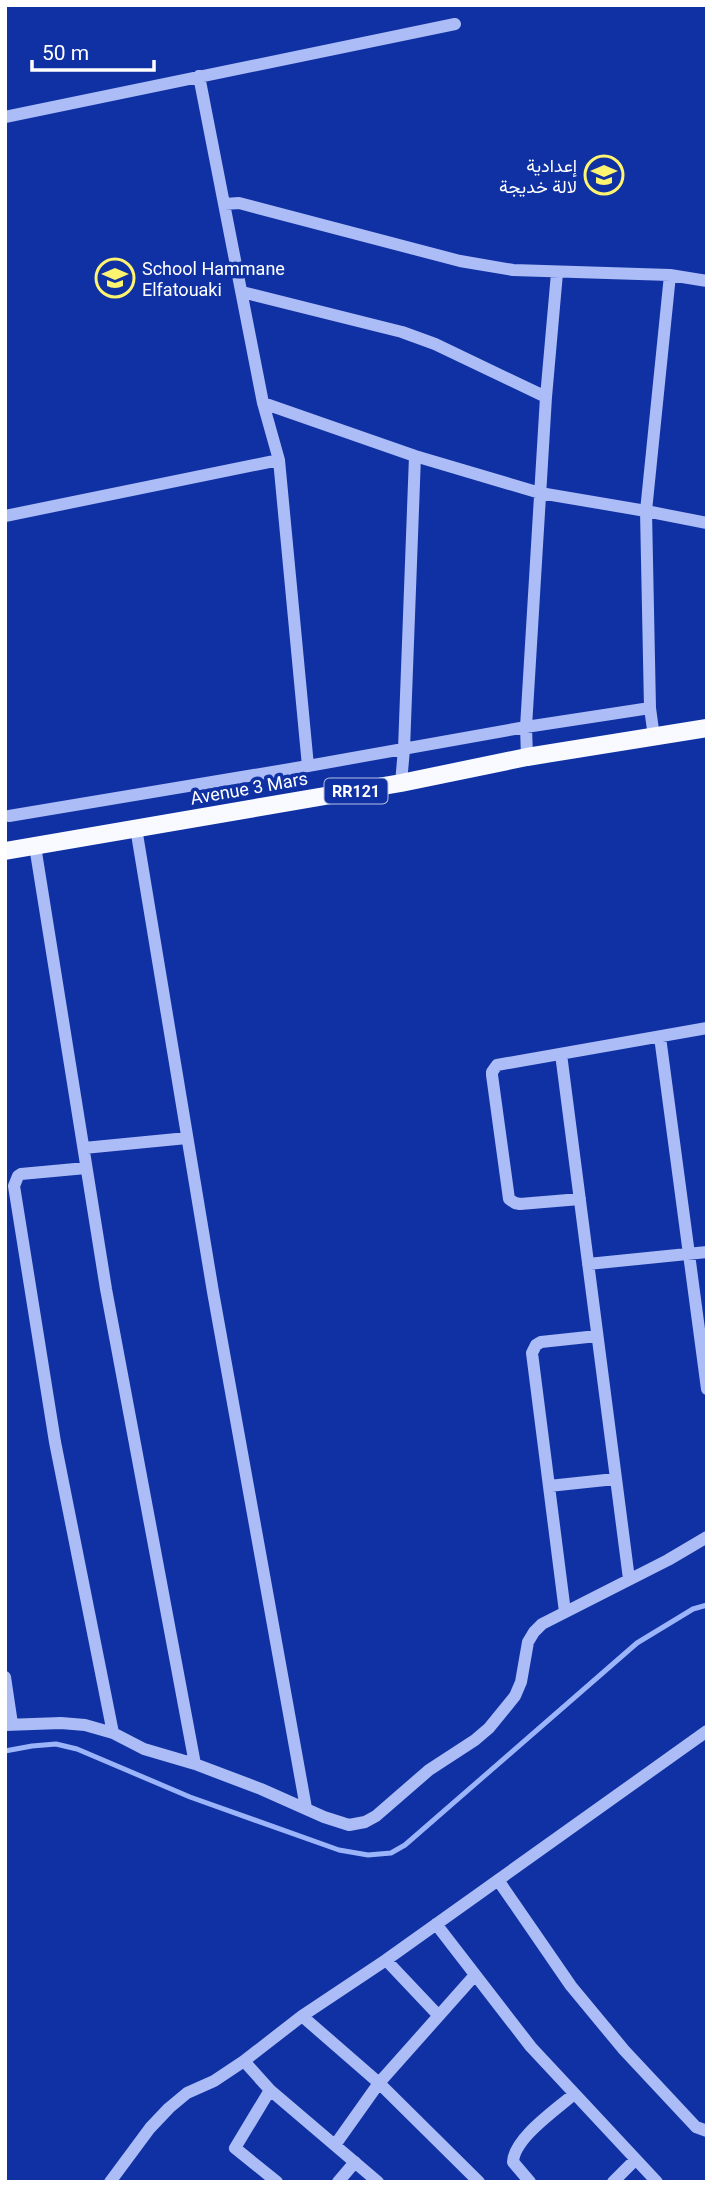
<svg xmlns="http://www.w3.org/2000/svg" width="712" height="2187" viewBox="0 0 712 2187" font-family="Roboto,Vazirmatn,sans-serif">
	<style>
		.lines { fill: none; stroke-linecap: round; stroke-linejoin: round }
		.stream { stroke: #9cb4f9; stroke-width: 5 }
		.minor { stroke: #abbcf6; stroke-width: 12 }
		.major { stroke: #f9faff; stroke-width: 18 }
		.labels { text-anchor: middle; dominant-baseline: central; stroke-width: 7; stroke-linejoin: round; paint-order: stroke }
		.shield { fill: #1031a3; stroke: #b7c1e3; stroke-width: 2 }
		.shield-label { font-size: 16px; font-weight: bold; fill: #fff }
		.poi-label { font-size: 18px; fill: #fff; stroke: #1031a3; text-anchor: end }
		.street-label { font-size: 18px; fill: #fff; stroke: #1031a3 }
	</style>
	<rect width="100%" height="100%" fill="#1031a3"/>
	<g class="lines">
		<!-- stream -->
		<path class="stream" d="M5,1751L32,1746L56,1744L77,1749L190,1797L339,1850L368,1855L391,1853L405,1845L637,1643L693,1609L707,1605"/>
		<!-- minor -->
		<path class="minor" d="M199,76L263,403L279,460L308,766
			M5,117L455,24
			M225,204L239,203L460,261L513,270L670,275L707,281
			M242,292L402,332L435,344L546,397
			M263,403L415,456L540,493L646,511L670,275
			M5,516L279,460
			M654,737L650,708L646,511L707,523
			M527,757L526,727L546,397L557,273
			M401,783L404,749L415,456
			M9,816L308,766L526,727L650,708
			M136,828L213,1292L306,1808
			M35,846L106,1289L195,1764
			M660,1037L707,1389
			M561,1054L629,1579
			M84,1148L187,1138
			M86,1168L21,1174L18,1176L14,1186L55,1442L113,1733
			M580,1199L520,1204L515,1203L509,1199L492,1075V1072L497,1065L707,1028
			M588,1264L707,1252
			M549,1486L615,1479
			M565,1612L532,1353L536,1345L541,1342L597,1336
			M5,1677L12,1724
			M5,1725L61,1723L85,1725L113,1733L144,1749L195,1764L261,1789L324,1817L349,1825L365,1822L376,1816L429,1770L475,1740L489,1728L515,1696L521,1682L528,1642L534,1632L542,1624L668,1560L707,1537
			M498,1880L571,1986L624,2050L696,2127L707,2131
			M436,1924L531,2047L657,2182
			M386,1960L438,2015
			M302,2016L379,2083L479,2182
			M244,2061L270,2090L378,2182
			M270,2090L235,2148L277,2182
			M335,2145L379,2083L475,1975
			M110,2182L150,2128L169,2108L187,2093L214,2081L244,2061L302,2016L386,1960L707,1731
			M338,2182L355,2162
			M530,2182L513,2162C514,2138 556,2110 574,2094
			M613,2182L635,2160"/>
		<!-- major -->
		<path class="major" d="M5,851L401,783L527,757L707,728"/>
	</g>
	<!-- icons -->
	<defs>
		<symbol id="school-ring" viewBox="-11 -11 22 22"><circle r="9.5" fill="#1031a3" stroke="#fff46f" stroke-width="1.5"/><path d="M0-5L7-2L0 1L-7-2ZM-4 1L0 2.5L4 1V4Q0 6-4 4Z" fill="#fff46f"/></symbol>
	</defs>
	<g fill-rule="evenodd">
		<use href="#school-ring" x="582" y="153" width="44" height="44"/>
		<use href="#school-ring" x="93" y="256" width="44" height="44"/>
	</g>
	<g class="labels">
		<!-- shield labels -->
		<rect class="shield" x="324.5" y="778.5" width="63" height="25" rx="5"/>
		<g class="shield-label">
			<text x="356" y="791">RR121</text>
		</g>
		<!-- poi labels -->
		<g class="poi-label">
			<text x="577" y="165">إعدادية<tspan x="577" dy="21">لالة خديجة</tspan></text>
			<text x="142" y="268" text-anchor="start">School Hammane<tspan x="142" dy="21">Elfatouaki</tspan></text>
		</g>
		<!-- street labels -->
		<g class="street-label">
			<text transform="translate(249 788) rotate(-10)">Avenue 3 Mars</text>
		</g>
	</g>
	<!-- border -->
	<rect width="712" height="2187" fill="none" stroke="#ffffff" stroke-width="14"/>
	<!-- scale -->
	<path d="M32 60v10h122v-10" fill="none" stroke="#ffffff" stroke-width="3.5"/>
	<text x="42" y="60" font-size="21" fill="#ffffff" stroke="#1031a3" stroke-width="5" paint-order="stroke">50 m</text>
</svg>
